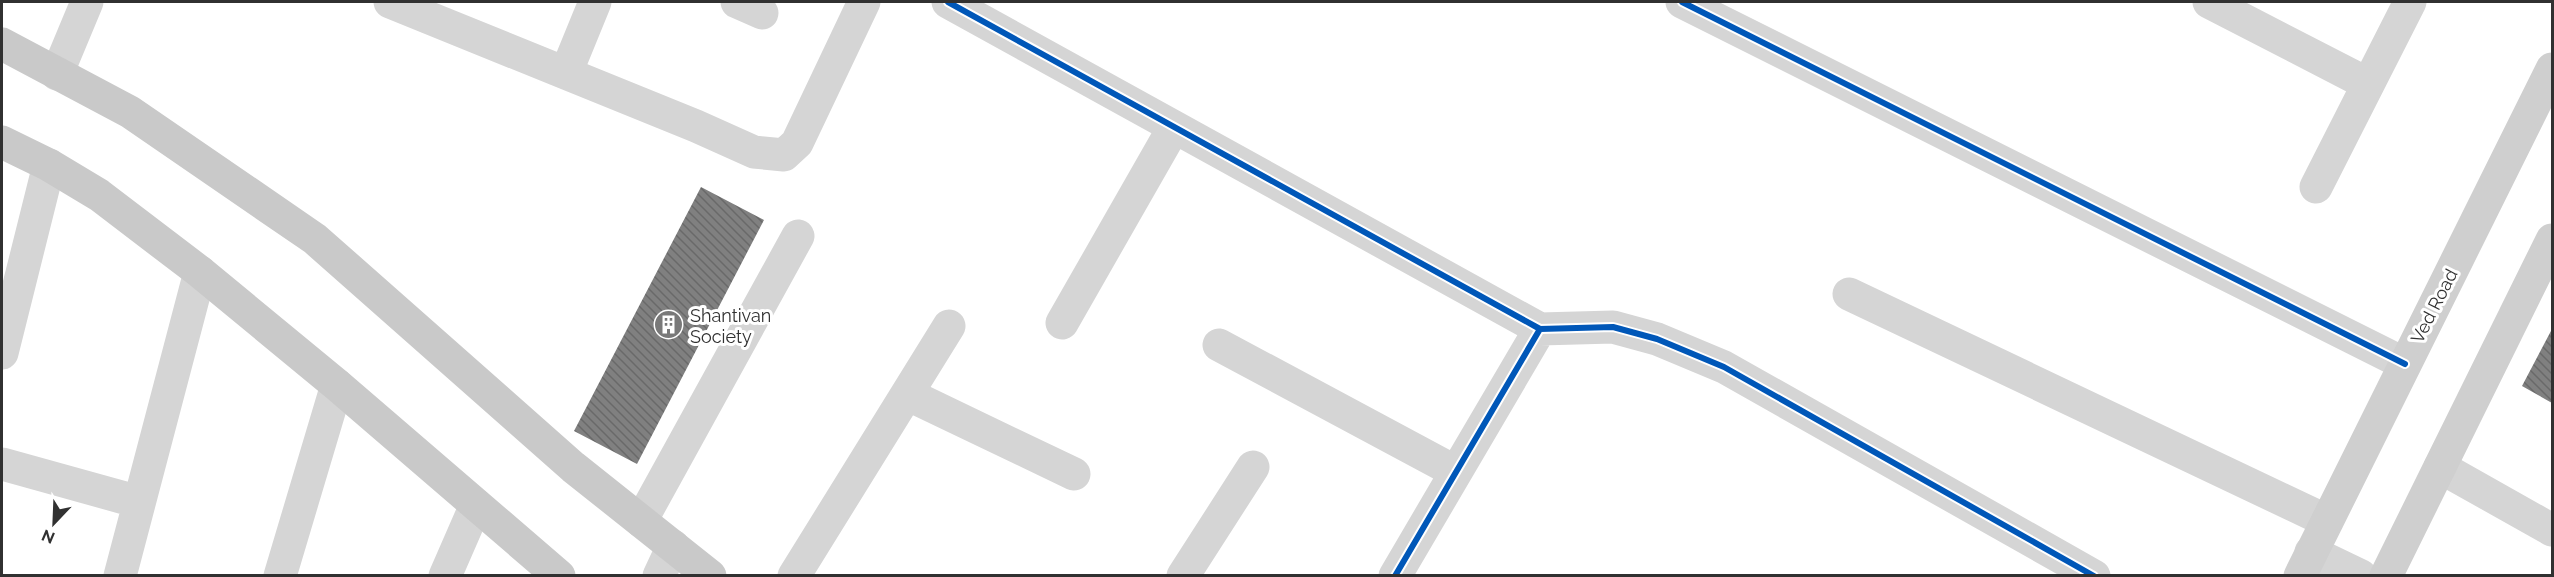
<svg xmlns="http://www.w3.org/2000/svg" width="2554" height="577" viewBox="0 0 2554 577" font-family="Raleway,sans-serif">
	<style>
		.building { fill: url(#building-back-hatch) }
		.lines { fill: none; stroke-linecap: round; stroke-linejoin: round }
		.street { stroke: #d5d5d5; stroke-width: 33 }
		.secondary { stroke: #cfcfcf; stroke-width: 33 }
		.primary { stroke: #c9c9c9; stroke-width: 33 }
		.cycleway-casing { stroke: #fff; stroke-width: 10 }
		.cycleway { stroke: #0057b8; stroke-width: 6 }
		.labels { text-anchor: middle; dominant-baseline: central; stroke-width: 6; stroke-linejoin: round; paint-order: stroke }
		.street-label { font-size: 18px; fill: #313131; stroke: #fff }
		.poi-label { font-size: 18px; fill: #313131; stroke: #fff; text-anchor: start }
	</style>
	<defs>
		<pattern id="building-back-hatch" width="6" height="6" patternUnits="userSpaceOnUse" patternTransform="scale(1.5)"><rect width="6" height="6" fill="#808080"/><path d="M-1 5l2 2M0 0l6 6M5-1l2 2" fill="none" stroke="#696969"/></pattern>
	</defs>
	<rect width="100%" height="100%" fill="#fff"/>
	<!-- building -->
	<path class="building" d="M701,187L764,220L637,464L574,431Z
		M2552,329V403L2522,386Z"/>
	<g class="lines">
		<!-- street -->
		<path class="street" d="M390,2L696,126L754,152L784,155L797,143L864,2
			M737,2L762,13
			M948,2L1540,329L1395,576
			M1682,2L2405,364
			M2209,2L2368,84
			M566,73L595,2
			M57,74L87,2
			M2316,187L2410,2
			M1849,294L2327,521
			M1062,323L1174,127
			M1540,329L1613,327L1657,339L1724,367L2094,576
			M1219,345L1456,472
			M2,353L49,165
			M907,394L1074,474
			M2,464L139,502
			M2440,467L2552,530
			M641,521L798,236
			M2311,552L2361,576
			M120,576L200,272
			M280,576L337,385
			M445,576L476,505
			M659,576L673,546
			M794,576L949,326
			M1183,576L1253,467"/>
		<!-- secondary -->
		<path class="secondary" d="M2300,576L2552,69
			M2386,576L2552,240"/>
		<!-- primary -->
		<path class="primary" d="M2,44L130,112L315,239L573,467L710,576
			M2,142L49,165L99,195L200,272L337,385L559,576"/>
		<defs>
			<path id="cycleway" d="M948,2L1540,329L1395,576
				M1682,2L2405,364
				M1540,329L1613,327L1657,339L1724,367L2094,576"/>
		</defs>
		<!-- cycleway casing -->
		<use href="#cycleway" class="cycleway-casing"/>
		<!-- cycleway -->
		<use href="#cycleway" class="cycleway"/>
	</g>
	<!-- icons -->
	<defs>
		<symbol id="building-disc" viewBox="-11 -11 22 22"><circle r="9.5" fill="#797979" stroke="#fff"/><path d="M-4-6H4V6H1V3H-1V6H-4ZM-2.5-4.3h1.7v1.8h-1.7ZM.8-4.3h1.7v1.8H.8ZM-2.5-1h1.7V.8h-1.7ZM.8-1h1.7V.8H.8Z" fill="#fff"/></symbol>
	</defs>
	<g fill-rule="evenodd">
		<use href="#building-disc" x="652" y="308" width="33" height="33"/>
	</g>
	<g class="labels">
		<!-- street labels -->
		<g class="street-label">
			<text transform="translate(2434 306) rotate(-63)">Ved Road</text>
		</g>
		<!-- poi labels -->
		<g class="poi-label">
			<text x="690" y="315">Shantivan<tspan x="690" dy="21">Society</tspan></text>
		</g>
	</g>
	<!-- border -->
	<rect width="2554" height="577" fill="none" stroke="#313131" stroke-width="6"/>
	<!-- north arrow -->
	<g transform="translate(54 523) rotate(203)" stroke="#ffffff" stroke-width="4.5" paint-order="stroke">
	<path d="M0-4.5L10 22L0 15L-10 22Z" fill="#313131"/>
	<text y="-9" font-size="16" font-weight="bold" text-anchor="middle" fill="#313131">N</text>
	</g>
</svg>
